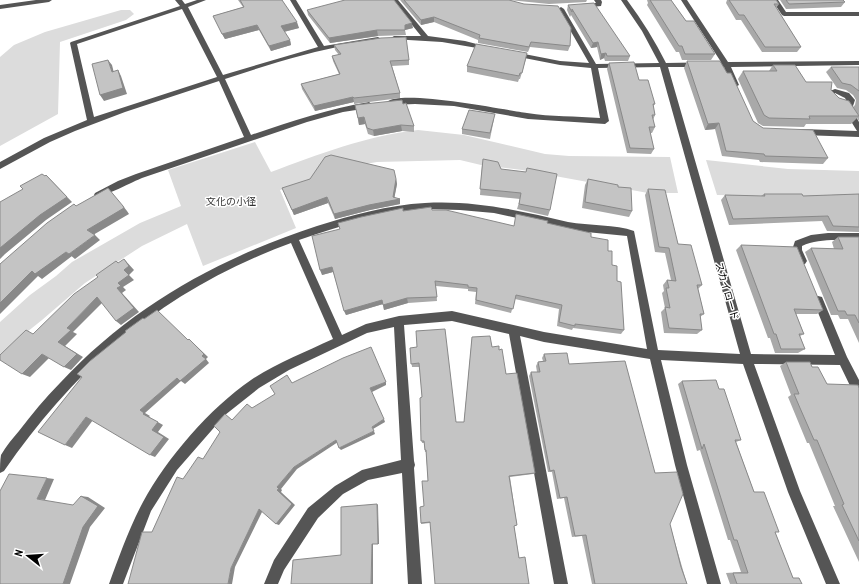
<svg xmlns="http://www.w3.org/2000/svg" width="859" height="584" viewBox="0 0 859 584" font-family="'PT Sans Narrow','Noto Sans JP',sans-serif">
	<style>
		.green { fill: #dcdcdc }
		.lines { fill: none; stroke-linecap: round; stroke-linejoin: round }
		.minor { fill: #555; fill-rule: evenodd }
		.wall { fill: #a9a9a9 }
		.shaded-wall { fill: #898989 }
		.building { fill: #c4c4c4; stroke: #898989 }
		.labels { text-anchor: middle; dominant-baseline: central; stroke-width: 3; stroke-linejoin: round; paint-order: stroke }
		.park-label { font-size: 10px; fill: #333; stroke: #fff }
		.street-label { font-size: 10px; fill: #000; stroke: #fff }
	</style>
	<rect width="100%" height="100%" fill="#fff"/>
	<!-- green -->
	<path class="green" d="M121,10H130L134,14L126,20L60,42L58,114L0,146V57L14,45L45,32Z
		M418,130L464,135L545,154L569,156L670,157L678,193H648L522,170L481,165L460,160L377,162L359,165L280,190L296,228L203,266L187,224L142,246L85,283L42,320L12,344L0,355V322L30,295L56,276L72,262L140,223L181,206L168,170L255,142L271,172C319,154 366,136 418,130Z
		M706,160L788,169L859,171V197L717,195Z"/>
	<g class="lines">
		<!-- minor -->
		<path class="minor" d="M36,0H52L49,2L0,9V5Z
			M175,0H182L185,4L197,0H206L188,7L223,75L318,47L290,0H296L324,46L378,37L381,39C375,44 360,43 352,44C309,52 267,65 225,79L251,135C290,122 328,109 369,102L373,105L369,108L343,112L307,122L142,178C134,181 100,199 95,197L94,195L95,193L118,181L136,174L244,137L219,81L125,112L75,131L50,142L0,169V162L44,138L87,120L70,43L71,42L180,6ZM182,9L217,77L94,117L77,44Z
			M392,0H398L428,36L465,41L492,48L489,50L442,42L392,39L391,38L394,36H421Z
			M594,0H601L602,2L601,6L582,8L579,6L582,4L596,3Z
			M621,0H627C642,20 655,41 666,63L721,62L681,0H687L728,62L859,61V65L731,67L739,85L735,87L731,85L724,67H668L751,354L835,355L813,300L814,297L818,296L822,297L847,357L859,380V397L855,396L840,365L754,364L800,491L840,584H826L788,492L743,364L661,360L687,465L721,584H707L675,465L650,359L544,342L520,336L568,584H554L509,334L452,321L404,325L414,461L415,465L414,468L422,584H408L402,473L368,480L343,494L318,518L284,570L278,584H264L274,560L308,508L335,486L362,470L401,460L394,327L367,333L289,370L259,388L225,415L177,470L151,511L123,584H109C119,557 129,528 143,502C167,458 210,408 251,380C277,363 305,352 333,339L291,243C166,289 79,363 4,471L0,473C0,468 0,460 1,455C6,446 13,438 19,431C32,414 45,398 60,383C132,306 217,259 317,226C352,215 388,205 425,203C475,200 521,211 568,222C589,226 616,224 634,231L658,350L740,354L660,67L598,68L609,121L605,124L528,119L454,106L415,104L391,105L387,102C400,89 505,110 527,113C551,117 576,116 600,118L591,68L560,65L514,56L510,54L514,52L560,61L589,63L558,9L561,7L564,9L596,64L659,63L642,31ZM426,209L460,210L494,213L576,231L627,236L647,349L544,332L452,311L399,316L366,324L342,335L299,240C340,226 382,213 426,209Z
			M772,0H778L786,12H859V16H784L782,15Z
			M835,89L849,93L855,100L853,106C843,109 825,107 825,93ZM835,93L845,98L847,102C841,103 837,101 833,97V94Z
			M848,107L851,108L859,122V137L802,135L798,132L802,129L857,131L844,110Z
			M828,233H859V241C841,240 819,238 802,246V250L807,261L805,264H799L792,250L795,241L811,235Z"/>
	</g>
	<!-- wall -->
	<path class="wall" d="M238,0H282L299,28L284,32L290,40L291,45L271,51L259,30L225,39L213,16L243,7Z
		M400,0H509L570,46L568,51L530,47L528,52L478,43V40L434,22L421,25Z
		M509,0H587L586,2L549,4Z
		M647,0H671L686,21L715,54L711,60H682L679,52H676L647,5L648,3Z
		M727,0H776L779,4L776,8L801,47L797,52H762L741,20H736L726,3Z
		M780,0H843L845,2L841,7L786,9Z
		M568,5L630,56L628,61H605L604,58L600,60L597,47L591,48L571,15L570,17L567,10Z
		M307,10L413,28L405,30L406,35L378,36L330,43L308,15Z
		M334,45L409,60V65L392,66L400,93V98L354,104V102L315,111L302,89L301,84L339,74L333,61L332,56L339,55L335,50Z
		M526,59L520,79H519L518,82L467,72V66Z
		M687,61L753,121L763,128L828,158L823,164L760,162L759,160L722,156L715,129L705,130L684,68Z
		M609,63L639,80L655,104L653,106L655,115L653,120L655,127L652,133H650L654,149L651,154L627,153L607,69Z
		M773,65L806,82L831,90L839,98L853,107L855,105L856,100L853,95L846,90L837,88L826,72L831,67H859V121L857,118L851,124H806L804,127L763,126L758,123L738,79L743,71H769Z
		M403,104L414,126V132L402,131L374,136L368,134L365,124L359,125L355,105Z
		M494,119L490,139L462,134V129Z
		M482,165L501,169L550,210L548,216L517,209L520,199L480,195Z
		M396,179L397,184L394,198L400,199V204L370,210L335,219L328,203L294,215L284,193Z
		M588,179L618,187L632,211L629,217L582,208L585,185Z
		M648,189L678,244L702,285L698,289L704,314L700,317L702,330L697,334L664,333L661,312L665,308L662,293L664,291L663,285L667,280H671L665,253L655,252L645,195Z
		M764,194L803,196L859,194V232L827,231L822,221L729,225L721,200L725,195L761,196Z
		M432,210L514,226L547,223L591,237L608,251L617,281L624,330L621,334L573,328L572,330L557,326L559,309L515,299L511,313L475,304L476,292L468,291V289L436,286L437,301L408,303L384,310L383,304L346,315L333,272L322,275L340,230L338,223L403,211Z
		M838,237H859V343L848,319H840L838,315H831L805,252L811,248L834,249L832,242Z
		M741,245L823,310L817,314H796L804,334L800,336L805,349L798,353H775L770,338H768L736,250Z
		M472,337L492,347L499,350L535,473L533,474L510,477L517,525L514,526L519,557L529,584L430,523L421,524L428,481L426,452H425L424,443H422L420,398L422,397L420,367H412L410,348L456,422H464Z
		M544,354L569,364L655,473L687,584H592L582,536L572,537L564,498L557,499L552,472H548L529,376L531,372H537L536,366L538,362L543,361L542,358Z
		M786,362L812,367L827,384L859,388V562L833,506H835L809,443H807L788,397L791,395L780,366Z
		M682,381L719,389L741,440L736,442L754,492L775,532L793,578H799L802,584H730L726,573L741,572L730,540H728L700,450L697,451L678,384Z"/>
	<!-- shaded-wall -->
	<path class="shaded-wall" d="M434,17V22L421,25V20Z
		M297,22L299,28L283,32L281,26Z
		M412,23L413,28L405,30V25Z
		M257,25L259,30L225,39L222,34Z
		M377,30L378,36L330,43L329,38Z
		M290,40L291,45L271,51L269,46Z
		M598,42L597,47L591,48L593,43Z
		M606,53L604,58L600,60L601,54Z
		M108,60L112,65L115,77L112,72Z
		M118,70L121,76L127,94L104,101L100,95Z
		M353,97L354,102L315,111L314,106Z
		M364,117L365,124L359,125L358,118Z
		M719,123L715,129L705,130L708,124Z
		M401,125L402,131L374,136L373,130Z
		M46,175L72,202L46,220L5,254L0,259V248Z
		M396,179L397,184L394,200L400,199V204L370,210L335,219L334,214L393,197Z
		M327,197L328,203L294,215L292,210Z
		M123,206L127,211L129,214L93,235L87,230Z
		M95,235L100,240L75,259L69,254Z
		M66,252L72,256L42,279L38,276L0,314V303L32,271Z
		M124,259L134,270L129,275L134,280L123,287L126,290L122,293L139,312L121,325L116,321L117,288L118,283L124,270Z
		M332,267L333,272L322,275L320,270Z
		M97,297L103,302L73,332L77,334L65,346L83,357L71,370L64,367L58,342L67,328Z
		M407,298L408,303L384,310L383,305Z
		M382,300L383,304L346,315L344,311Z
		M189,339L208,357L206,359L209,363L185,384L181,381L145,413L150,416L149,417L163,425L158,432L169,439L155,457L150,455L152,430L143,414L140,410L202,356Z
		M42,354L49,358L30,377L22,374Z
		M386,382V385L372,392L370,388Z
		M86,417L93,420L72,448L65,445Z
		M384,419L385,422L373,429L372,427Z
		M374,431L375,434L341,450L339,448Z
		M336,440L338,442L297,469L281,489L282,490L281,492L295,505L279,525L276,524L277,487L294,467Z
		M47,478L54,479L45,500L37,499Z
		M81,496L88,497L105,508L90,527L70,584H63Z
		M377,504L378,505L379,544H378Z
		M259,509L263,510L235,567L232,584H228L231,568Z
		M372,544H373V584H371Z"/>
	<!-- building -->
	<path class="building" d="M240,0H282L297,22L281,26L290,40L269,46L257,25L222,34L213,16L244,7Z
		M345,0H394L412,23L405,25V30H377L329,38L307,10Z
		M404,0H509L524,4L558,6L571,28L570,46L531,42L529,47L479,38L480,35L434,17L421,20Z
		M650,0H671L686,21H694L715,54H685L682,46H679Z
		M729,0H776L779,4H774L801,47H765L744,15H739Z
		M786,0H843L845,2L789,4Z
		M594,3L630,56H607L606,53L601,54L598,42L593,43L572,9V12L568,5Z
		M406,37L409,60L390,61L400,93L354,98L353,97L314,106L301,84L340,74L332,56L341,54L334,45L381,38Z
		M476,44L527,53L522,73H520L519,76L467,66Z
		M108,60L112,72L118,70L123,88L100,95L92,64Z
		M687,61H720L727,73H731L753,121L763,128L813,130L828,158L765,156L764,154L726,151L719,123L708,124Z
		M634,62L639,80H648L655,104H653L655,115H652L655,127H649L654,149L630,148L609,63Z
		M773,65H795L806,82H832L831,90L839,98L849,101L859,116H809L810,119L769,118L764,115L743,71H777Z
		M831,67H859V91L851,85L842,83Z
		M402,100L403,104L406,103L414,126L401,125L373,130L367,128L364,117L358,118L355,105Z
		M469,110L495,114L490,133L462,129Z
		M331,155L394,170L396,179L393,197L400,199L369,205L334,214L327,197L292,210L282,188L310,179L325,157Z
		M483,159L498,162L501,169L526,172L527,168L557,174L550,210L519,204L521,193L480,189Z
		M42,174L45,176L46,175L67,197L40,215L0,248V202L23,189L20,186Z
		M588,179L618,185V187L631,188L632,211L585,202Z
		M108,188L123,206L124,208L87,230L95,235L69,254L66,252L35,274L32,271L0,303V264L47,223L74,204L76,206Z
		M648,189L665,190L678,244L691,245L702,285H697L704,314H700L702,330L669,328L665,307L670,308L666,288H669L667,280L676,281L669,248L659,247Z
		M764,194H802L803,196L859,194V227L833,226L828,216L733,219L725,195L765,196Z
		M431,207L432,210H446L514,226L516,214L548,221L547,223L591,233V237L608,240V251H612V265L617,266V281L621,282L624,330L575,324V326L559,322L562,305L516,295L513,309L476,300L477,288L468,287V285L435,281L437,297L407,298L383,305L382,300L344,311L332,267L320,270L312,236L340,229L338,223L361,217L403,208V211Z
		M838,237H859V323L855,315H847L845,311H838L811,248L843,249Z
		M741,245L797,247L823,310L794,309L803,332L804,334H799L805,349H781L776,334H774Z
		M124,259L129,266L124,270L129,275L118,283L121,286L117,288L134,308L116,321L97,297L67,328L71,330L58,342L77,354L64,367L42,354L22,374L0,360V355L26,330L33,334L74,294L98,277L96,275L116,261L118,263Z
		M157,310L188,340L189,339L204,354L202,356L206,359L180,381L177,378L140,410L144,413L143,414L158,422L152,430L164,437L150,455L86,417L65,445L38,432L82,377L77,374L90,361L126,332L125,331L143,318L144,319Z
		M445,329L456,422H464L472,337L490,336L492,347L499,346V350L502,349L506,374L517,373L535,473L509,476L517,525L514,526L519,558L525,557L529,584H435L430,522L421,523L420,507L424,506L422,481H428L426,450H425L424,441H421L420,398L422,397L419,363L411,364L410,348L417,347L416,331Z
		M371,347L386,382L370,388L384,419L372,427L374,431L339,448L336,440L294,467L277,487L279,489L277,490L292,504L276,524L259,509L231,568L228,584H128L142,532H152L177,477L183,479L198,457L203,459L220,432L214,426L225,414L232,420L247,404L252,408L275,394L270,386L287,375L292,383L343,358Z
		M567,353L569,364L625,361L655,473L677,472L683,494L670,524L681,567L687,584H595L586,535L575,536L567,497L560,498L554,470L550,471L531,372H540L538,362L546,361L544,354Z
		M786,362H810L812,367H818L827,384L858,385L859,388V541L842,505L844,504L817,440H814L800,408L794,394H799Z
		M716,380L719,389H724L741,440H735L754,492H764L779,532H775L793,578H799L802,584H737L733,573H748L737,540H734L704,444L702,449L682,381Z
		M9,474L47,478L37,499L73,505L81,496L98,506L83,527L63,584H0V491Z
		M377,504L378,544H372L371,584H291L293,560L341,555V507Z"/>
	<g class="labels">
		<!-- park labels -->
		<g class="park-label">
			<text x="231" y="201">文化の小径</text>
		</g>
		<!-- street labels -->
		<g class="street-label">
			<text transform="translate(727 291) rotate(74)">スカイロード</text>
		</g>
	</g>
	<!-- north arrow -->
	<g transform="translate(28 556) rotate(287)" stroke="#ffffff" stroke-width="3" paint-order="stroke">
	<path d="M0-3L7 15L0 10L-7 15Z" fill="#000000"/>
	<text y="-6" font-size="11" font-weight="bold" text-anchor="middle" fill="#000000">N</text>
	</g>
</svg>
